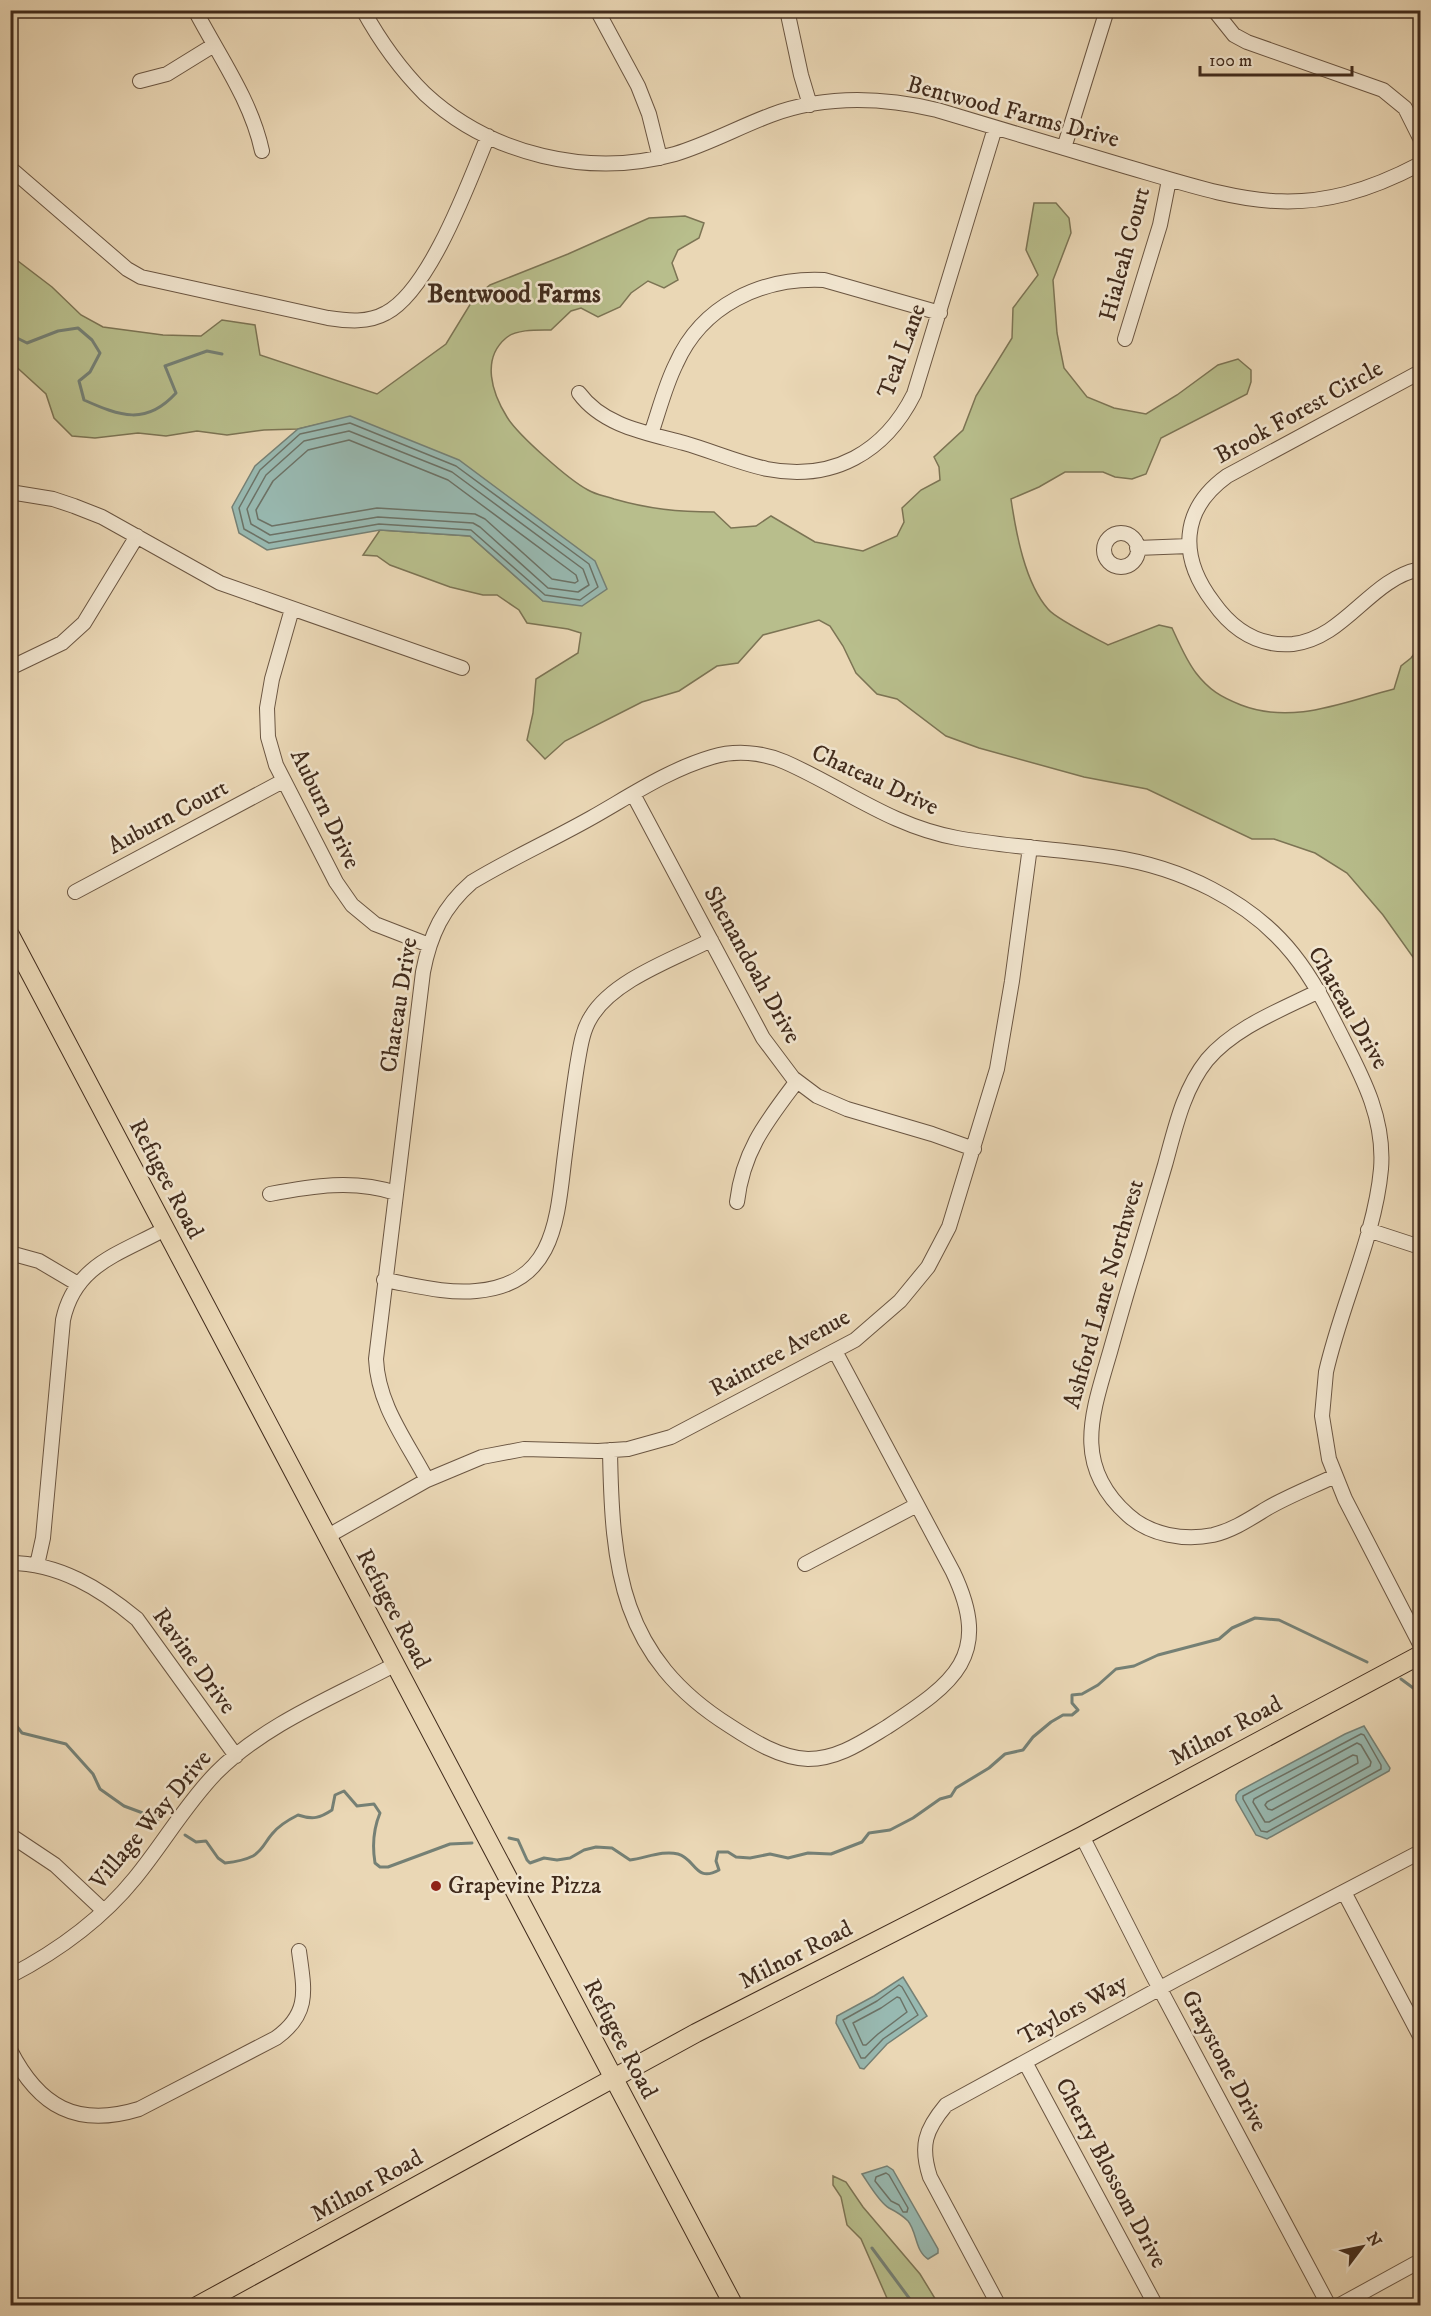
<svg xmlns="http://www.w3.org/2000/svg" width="1431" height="2316" viewBox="0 0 1431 2316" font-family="'IM FELL DW Pica',serif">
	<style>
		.green { fill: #b8be8c; stroke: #7c7454; stroke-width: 1.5 }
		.water { fill: #98b9b1; stroke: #758075; stroke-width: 1.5 }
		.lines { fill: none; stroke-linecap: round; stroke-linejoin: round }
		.shore { stroke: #6c7266; stroke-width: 1.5 }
		.stream { stroke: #758075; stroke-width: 3 }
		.minor-casing { stroke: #6b5642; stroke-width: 16 }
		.major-casing { stroke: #412b1c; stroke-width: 20 }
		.minor { stroke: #f1e5cf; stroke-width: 14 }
		.major { stroke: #ead7b5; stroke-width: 18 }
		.poi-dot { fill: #8f2418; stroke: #f1e5cf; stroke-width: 2 }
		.labels { text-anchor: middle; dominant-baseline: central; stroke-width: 5; stroke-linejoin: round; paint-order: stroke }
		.street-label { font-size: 24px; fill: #412b1c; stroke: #f1e5cf }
		.poi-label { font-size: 24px; fill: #412b1c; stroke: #f1e5cf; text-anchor: start }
		.neighbourhood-label { font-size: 26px; font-weight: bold; fill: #412b1c; stroke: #f1e5cf }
	</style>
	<rect width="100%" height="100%" fill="#ead7b5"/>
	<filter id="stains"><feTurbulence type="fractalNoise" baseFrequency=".00333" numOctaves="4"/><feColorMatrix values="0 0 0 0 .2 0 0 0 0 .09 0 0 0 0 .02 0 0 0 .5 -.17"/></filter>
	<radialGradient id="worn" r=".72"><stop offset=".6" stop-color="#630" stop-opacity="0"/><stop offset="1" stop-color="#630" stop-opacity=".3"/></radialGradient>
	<!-- green -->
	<path class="green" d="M1034,203H1056L1069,218L1071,233L1053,280L1057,333L1064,368L1087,397L1114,408L1146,414L1177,395L1218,365L1238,359L1251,370V382L1247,394L1161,438L1146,474L1132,479L1115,477L1103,472H1065L1039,487L1011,499C1016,533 1025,583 1048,609C1056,619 1095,638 1108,645L1159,625L1172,628C1179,643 1186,660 1196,673C1209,690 1221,697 1241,705C1293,725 1343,702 1394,689L1401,666L1411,658L1420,646V967L1383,915L1347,873L1315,853L1274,839H1252L1147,789L1084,777L979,748L946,736L897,699L877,694L856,673L843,646L830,626L819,620L763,635L738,663L717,666L679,691L642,702L565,741L545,759L527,740L533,713L536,679L578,653L581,633L568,629L527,623L519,610L497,595H483L450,587L390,565L377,556L363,555L380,530L470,536L543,601L350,417L298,429L264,430L227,435L197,431L166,436L138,433L95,438L72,436L54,418L46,394L11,362L10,255L52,287L81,315L103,327L163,335L201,336L222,320L255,325L260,355L377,394L446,344L474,298L490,285L568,254L649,218L685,216L704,223L699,238L678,250L672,263L678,280L664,288L648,281L631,293L620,307L598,317L581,308L571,311L551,330C538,330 516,329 506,338C481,359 492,393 507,417C518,435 569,480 588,490C596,495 606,496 614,499C649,509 678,512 714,512L731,528L756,526L771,516L815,542L863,551L897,536L904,522L902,508L921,490L940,480L939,467L934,457L963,430L976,396L1012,338L1013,308L1038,275L1026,250Z
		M833,2176L846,2182L863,2207L920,2274L939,2305H890L861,2239L847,2225L841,2197L833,2185Z"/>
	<!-- water -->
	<path class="water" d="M350,416L459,460L595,561L607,589L582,606L543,601L470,536L380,530L267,550L239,533L232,507L255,466L298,429Z
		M1364,1726L1390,1768L1389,1771L1267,1839L1256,1835L1236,1800V1795L1239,1791L1345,1734Z
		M903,1977L927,2016L887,2044L864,2069L860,2068L836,2023L837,2016L874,1996Z
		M887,2166L893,2170L938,2249V2253L928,2259C915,2251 917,2232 908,2221C903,2216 895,2211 889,2208C879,2202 869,2184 862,2174Z"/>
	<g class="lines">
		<!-- shore -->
		<path class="shore" d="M350,423L456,466L589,564L598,587L580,600L545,595L471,530L379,524L269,543L244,529L239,508L260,470L300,434Z
			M349,431L452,472L583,569L589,585L578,592L548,588L480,527L473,523L378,517L270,535L251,524L247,509L266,475L304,441Z
			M349,440L448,480L576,575L578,581L575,583L552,579L485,519L475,514L377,508L272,526L258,519L256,510L273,481L308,450Z
			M1361,1734L1364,1735L1381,1765V1769L1267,1832L1261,1831L1243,1799V1796Z
			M1357,1743L1361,1745L1371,1762L1370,1766L1269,1822H1265L1253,1802L1254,1799Z
			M1353,1755L1357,1756L1358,1763L1272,1810L1268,1809L1265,1805L1267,1802Z
			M899,1985L902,1987L918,2015L883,2039L865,2058H861L843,2020L877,2001Z
			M897,1997L900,1998L907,2012L878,2034L866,2045H863L853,2023L881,2008Z
			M886,2173L889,2175L908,2208L907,2212H903L899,2205L891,2201L875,2181L876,2177Z"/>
		<!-- stream -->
		<path class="stream" d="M10,330L15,337L27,343L58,331L78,328L92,340L100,353L90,372L79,381L84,400C120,416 146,426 176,393L165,366L207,351L222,354
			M1401,1679L1420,1693
			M10,1695L14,1700L10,1707
			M10,1711L12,1720L22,1733L66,1744L93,1774L100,1789L124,1806L159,1819
			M185,1835L196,1842L206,1841L218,1858L225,1863C234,1862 245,1860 253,1856C263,1850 265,1842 272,1834C279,1825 288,1820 298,1815C313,1820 320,1818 332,1810L335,1795L344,1791L357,1806L374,1804L380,1813C373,1830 372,1845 375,1863L380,1867H388L450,1844L472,1843
			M509,1838L518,1840L527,1860L530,1863L544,1858L557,1860L570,1858L584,1850L596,1847L612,1848L630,1860C646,1858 663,1850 678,1854C696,1859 695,1883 719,1870L716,1861L718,1852H728L736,1857L750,1858L770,1854L788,1858L808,1853L831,1854L862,1842L869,1833L890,1830L913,1818L940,1799L951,1796L956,1788L989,1768L1005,1754L1023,1750L1033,1737L1051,1722L1063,1715H1072L1078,1710L1072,1703V1695L1082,1694L1098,1685L1116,1669L1134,1666L1158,1655L1219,1639L1232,1628L1255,1618L1279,1620L1367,1662
			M872,2248L915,2306"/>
		<defs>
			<path id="minor" d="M195,10C219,56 251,100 262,151
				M363,10C380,41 400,69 425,94C491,155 589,178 675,154C708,144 739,127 771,115C825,95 882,97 937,110C998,128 1060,147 1121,165C1241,200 1302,226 1420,164
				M597,10L638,86L649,114L660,158
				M787,10L801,75L810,105
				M1214,10L1234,35L1247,42L1383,90L1405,108L1420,138
				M140,81L167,74L214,45
				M1064,148L1107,10
				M10,168L127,269L141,277L328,318C348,321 368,323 386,313C430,290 469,182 488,136
				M1125,339L1160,225L1169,180
				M1420,372L1227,476C1180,510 1179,557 1213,602C1232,629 1258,647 1293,644C1345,638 1370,579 1420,569
				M579,393C603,426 647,433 684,443C712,451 739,463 767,469C833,482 885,452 914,394L995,128
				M651,434C659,411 665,386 676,364C702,305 762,277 824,280L940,313
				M10,492L53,499L74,506L102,517L220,583L462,668
				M1104 550a17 17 0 1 1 34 0a17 17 0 1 1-34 0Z
				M1137,548L1189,546
				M292,609L272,679L267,708L268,737L276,765L336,882L352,905L375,924L429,945
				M10,668L62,643L84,623L137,536
				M633,794L763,1038L793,1078L817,1096L847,1109L932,1134L974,1149
				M75,892L283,781
				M1319,991C1281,1010 1235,1027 1207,1060C1183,1090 1175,1129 1165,1165C1156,1195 1147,1226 1138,1256C1128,1288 1119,1320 1110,1352C1092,1414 1072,1465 1128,1515C1150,1535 1184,1541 1213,1535C1233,1530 1248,1520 1266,1509C1288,1496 1312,1487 1335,1476
				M270,1194C312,1186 354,1179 396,1193
				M737,1202C743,1150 767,1121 797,1081
				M1368,1230L1420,1247
				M10,1253L39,1261L78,1284
				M384,1280C414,1285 446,1294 476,1291C553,1285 557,1222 564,1162C568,1130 572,1098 577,1066C580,1049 582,1031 591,1017C613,980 674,959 711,940
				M610,1450C612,1569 620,1657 730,1726C753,1741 780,1758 808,1759C838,1759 862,1742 887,1727C954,1683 993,1656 953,1572L835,1351
				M427,1480C406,1440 378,1405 376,1359L423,972C430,935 443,907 472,882C510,859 552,840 591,818C630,796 668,770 712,757C735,750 762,752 785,762C844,788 891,826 957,838C1008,847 1061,849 1112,857C1179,867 1250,900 1293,954C1313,979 1327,1007 1341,1035C1363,1078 1385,1119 1381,1169C1375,1236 1341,1305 1326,1372L1322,1416L1329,1459L1345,1499L1420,1644
				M328,1536L427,1480L482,1457L524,1449L598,1451L628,1449L671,1437L855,1340L900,1301L928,1267L949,1227L997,1069L1012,981L1030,847
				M10,1563C59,1563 101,1589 137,1619L236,1756
				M805,1564L917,1505
				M37,1565L43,1538L63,1320C75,1264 120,1254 165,1229
				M10,1835L55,1865L104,1911
				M1082,1836L1152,1974L1329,2306
				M1344,1892L1420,2036
				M10,1976C58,1951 101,1920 135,1878C163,1844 185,1805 216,1773C265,1724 334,1697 394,1665
				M10,2050C39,2107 77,2128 139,2109L276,2038C311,2013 304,1989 299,1951
				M1025,2062L1156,2306
				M999,2306L930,2177C920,2146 925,2130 946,2105L1177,1979L1420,1852
				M1338,2306L1420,2261"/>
			<path id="major" d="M10,935L734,2306
				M197,2306L696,2033L1082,1836L1420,1655"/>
		</defs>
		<!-- minor casing -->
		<use href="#minor" class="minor-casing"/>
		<!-- major casing -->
		<use href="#major" class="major-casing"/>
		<!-- minor -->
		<use href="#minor" class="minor"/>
		<!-- major -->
		<use href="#major" class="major"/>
	</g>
	<!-- markers -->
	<circle class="poi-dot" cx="436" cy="1886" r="6"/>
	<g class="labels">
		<!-- street labels -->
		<g class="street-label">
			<text transform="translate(1013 112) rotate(15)">Bentwood Farms Drive</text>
			<text transform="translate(1125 254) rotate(-75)">Hialeah Court</text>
			<text transform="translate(902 351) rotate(-70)">Teal Lane</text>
			<text transform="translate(1299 412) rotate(-29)">Brook Forest Circle</text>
			<text transform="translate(875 780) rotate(25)">Chateau Drive</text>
			<text transform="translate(325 809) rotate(64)">Auburn Drive</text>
			<text transform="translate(168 817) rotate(-28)">Auburn Court</text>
			<text transform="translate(752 965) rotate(61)">Shenandoah Drive</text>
			<text transform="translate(399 1005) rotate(-81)">Chateau Drive</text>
			<text transform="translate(1348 1008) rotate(60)">Chateau Drive</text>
			<text transform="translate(166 1179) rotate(62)">Refugee Road</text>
			<text transform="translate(1104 1294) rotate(-74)">Ashford Lane Northwest</text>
			<text transform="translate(780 1353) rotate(-29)">Raintree Avenue</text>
			<text transform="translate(393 1609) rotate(62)">Refugee Road</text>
			<text transform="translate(194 1661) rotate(54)">Ravine Drive</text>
			<text transform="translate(1226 1731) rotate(-28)">Milnor Road</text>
			<text transform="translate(151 1820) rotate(-50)">Village Way Drive</text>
			<text transform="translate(796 1955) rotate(-27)">Milnor Road</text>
			<text transform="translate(1073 2010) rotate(-29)">Taylors Way</text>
			<text transform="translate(620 2039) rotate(62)">Refugee Road</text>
			<text transform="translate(1224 2061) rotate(62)">Graystone Drive</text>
			<text transform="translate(1111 2173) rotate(62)">Cherry Blossom Drive</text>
			<text transform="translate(367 2186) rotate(-29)">Milnor Road</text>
		</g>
		<!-- poi labels -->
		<g class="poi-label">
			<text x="448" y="1886">Grapevine Pizza</text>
		</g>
		<!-- neighbourhood labels -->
		<g class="neighbourhood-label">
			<text x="514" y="294">Bentwood Farms</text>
		</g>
	</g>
	<!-- margin -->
	<rect width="1431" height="2316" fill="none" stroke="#ead7b5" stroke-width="36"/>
	<rect x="12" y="12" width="1407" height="2292" fill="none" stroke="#412b1c" stroke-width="3"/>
	<rect x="18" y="18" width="1395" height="2280" fill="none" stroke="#412b1c" stroke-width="1.5"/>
	<!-- north arrow -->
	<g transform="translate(1362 2247) rotate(58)" stroke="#f1e5cf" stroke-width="4.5" paint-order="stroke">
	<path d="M0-4.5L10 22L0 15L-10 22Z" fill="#412b1c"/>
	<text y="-9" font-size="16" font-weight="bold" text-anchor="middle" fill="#412b1c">N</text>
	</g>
	<!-- scale -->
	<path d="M1200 66v9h152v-9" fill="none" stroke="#412b1c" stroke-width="3"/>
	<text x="1209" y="66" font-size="18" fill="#412b1c" stroke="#f1e5cf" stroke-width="4.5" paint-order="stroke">100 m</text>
	<rect width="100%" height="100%" filter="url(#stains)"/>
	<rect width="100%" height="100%" fill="url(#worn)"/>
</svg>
